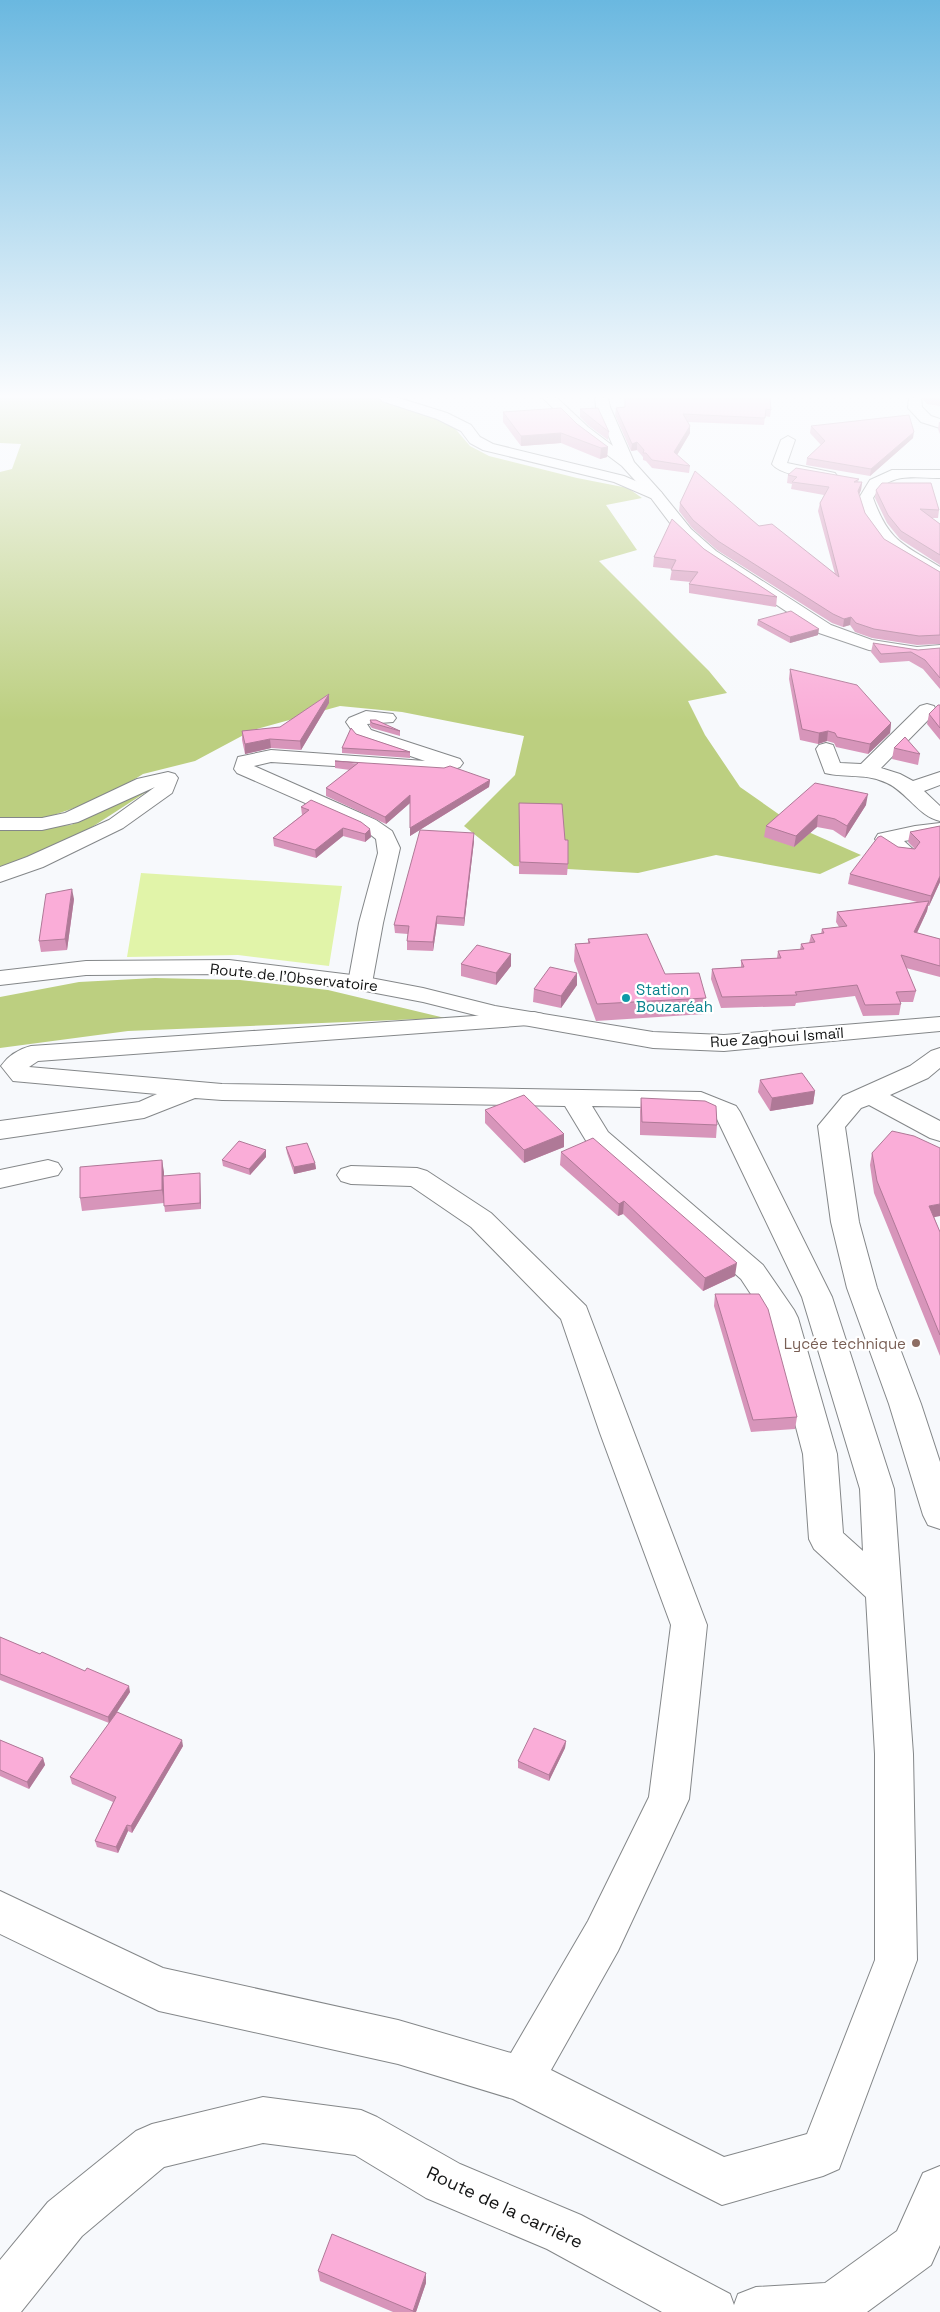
<svg xmlns="http://www.w3.org/2000/svg" width="940" height="2312" viewBox="0 0 940 2312" font-family="'Space Grotesk',sans-serif">
	<style>
		.green { fill: #e1f4a9 }
		.forest { fill: #bccf80 }
		.lines { fill: none; stroke-linecap: round; stroke-linejoin: round }
		.minor-casing { stroke: #848789; stroke-width: 2 }
		.tertiary-casing { stroke: #848789; stroke-width: 2 }
		.minor { fill: #fff; fill-rule: evenodd }
		.tertiary { fill: #fff; fill-rule: evenodd }
		.wall { fill: #d795ba }
		.shaded-wall { fill: #af7997 }
		.building { fill: #faadd8; stroke: #af7997 }
		.culture-dot { fill: #0f9aa8; stroke: #fff; stroke-width: 2 }
		.education-dot { fill: #8d6e63; stroke: #fff; stroke-width: 2 }
		.labels { text-anchor: middle; dominant-baseline: central; stroke-width: 4.5; stroke-linejoin: round; paint-order: stroke }
		.street-label { font-size: 15px; fill: #131414; stroke: #fff }
		.culture-label { font-size: 15px; fill: #0d838f; stroke: #fff; text-anchor: start }
		.education-label { font-size: 15px; fill: #785e54; stroke: #fff; text-anchor: end }
		.near-street-label { font-size: 18px; fill: #131414; stroke: #fff }
	</style>
	<rect width="100%" height="100%" fill="#f7f9fc"/>
	<!-- green -->
	<path class="green" d="M141,873L342,886L329,966L238,955L127,957Z"/>
	<!-- forest -->
	<path class="forest" d="M0,398H132L149,400L189,398H379L446,418L470,446L489,456L577,478L628,488L642,498L606,505L637,550L599,561L709,671L727,693L688,701L705,735L740,787L797,827L861,855L820,874L716,855L638,873L514,866L464,826L515,775L524,736L402,712L340,706L253,730L195,761L143,774L122,787L77,807L45,818H0V472L12,469L21,444L0,443Z
		M157,785L89,829L0,869V829L71,825Z
		M155,978L240,980L328,990L445,1018L128,1031L0,1048V997L79,982Z"/>
	<g class="lines">
		<defs>
			<path id="minor" d="M543,398H557L588,427L613,446L596,407L595,398H608L610,407L634,462L661,492L663,495L661,498H651L622,466L578,433Z
				M909,398H921L922,407L931,416L940,419V428L921,422L908,408Z
				M788,436L795,440L787,463L835,473L837,476L835,479L830,480C815,478 781,476 772,464L781,440Z
				M892,470H940V478C913,478 889,471 873,498C889,542 903,544 940,567V579L934,577L884,546L866,521L859,498L870,480Z
				M927,704L934,706L936,710L934,714L881,768L900,774L913,781L940,772V785L924,791L940,806V821C918,816 907,792 887,783C867,773 845,778 825,773L816,749L819,745L826,743L833,745L840,763L861,764L920,706Z
				M366,711L393,714L396,718L393,722L367,724L371,730L460,759L463,763L460,767L444,773L271,762L254,766L376,820L392,831L400,848L383,923L372,983L369,988L360,990L351,988L348,983L359,923L378,853L376,839L362,828L237,773L234,769L238,757L271,750L425,761L357,738L346,722L349,718Z
				M168,772L175,774L178,778L172,793L123,828L43,867L0,882V867L27,857L109,820L155,787L78,822L42,830H0V818H42L65,813L137,779Z
				M940,823V835L904,841L916,852L913,857C899,860 883,851 875,839L878,834L915,826Z
				M534,1012L543,1014L546,1019L543,1024L38,1061L29,1067L222,1084L701,1092L736,1106L740,1112L832,1297L894,1489L913,1754L917,1960L839,2169L823,2176L722,2205L513,2099L398,2064L159,2011L0,1934V1891L163,1968L398,2020L511,2053L588,1921L649,1797L671,1625L600,1433L561,1319L471,1227L411,1186L351,1184L341,1181L337,1175L341,1169L351,1166L417,1168L427,1171L491,1213L586,1306L707,1625L689,1799L618,1951L551,2070L724,2157L807,2134L875,1960V1754L866,1597L814,1549L809,1539L803,1454L768,1320L741,1279L588,1144L565,1106L222,1100L195,1098L144,1118L0,1139V1121L139,1102L157,1094L13,1081L1,1066C8,1056 19,1049 31,1046ZM592,1106L697,1108L716,1117L802,1297L860,1489L863,1551L843,1533L837,1454L798,1318L794,1310L763,1265L608,1132Z
				M940,1048V1068L928,1078L890,1095L940,1121V1141L930,1138L869,1105L861,1108L845,1127L859,1222L877,1288L921,1404L940,1462V1529L928,1525L923,1515L889,1404L847,1288L831,1222L818,1126L843,1096L910,1066L931,1051Z
				M48,1160L58,1163L62,1169L58,1175L0,1188V1170Z
				M263,2097L361,2110L377,2117L460,2164L581,2215L730,2294L734,2305L738,2294L756,2287L825,2283L897,2231L923,2173L940,2166V2245L931,2265L867,2312H662L547,2249L426,2198L355,2155L263,2143L164,2167L82,2236L21,2312H0V2260L48,2202L136,2131L152,2124Z"/>
			<path id="tertiary" d="M380,398H399L447,413L471,425L480,437L493,444L624,476L661,492L691,529L716,551L831,625L872,640L917,647L940,645V655L917,657L869,650L819,633L704,557L679,535L651,498L614,482L483,450L470,443L461,431L437,419L382,401Z
				M229,960L360,976L423,988L495,1006L653,1032L724,1035L940,1017V1031L724,1051L653,1048L495,1020L423,1002L360,990L229,974L86,975L0,985V971L86,961Z"/>
		</defs>
		<!-- minor casing -->
		<use href="#minor" class="minor-casing"/>
		<!-- tertiary casing -->
		<use href="#tertiary" class="tertiary-casing"/>
		<!-- minor -->
		<use href="#minor" class="minor"/>
		<!-- tertiary -->
		<use href="#tertiary" class="tertiary"/>
	</g>
	<!-- wall -->
	<path class="wall" d="M922,398H940V406L927,404Z
		M624,407L771,410L770,417L765,416L764,425L688,422L690,426V433L677,455L690,466L689,473L652,468L646,461L643,460V457L637,450L631,451L615,415L616,408Z
		M580,409L609,432L608,440L589,426L580,417Z
		M503,412L577,424L608,447L607,457L600,459L561,443L521,446L503,422Z
		M939,422H940V434L938,429Z
		M811,426L913,438L870,476L806,465L807,458L821,445L810,433Z
		M788,475L859,479L858,482H862L861,490L859,494L865,513L884,539L940,572V644L917,645L872,638L855,632L850,625L843,627L832,623L717,550L692,528L679,511L680,503L759,526L835,574L818,511L820,503L824,495L791,489L792,484L787,483Z
		M876,490L939,510L938,518H932L940,524V565L900,539L887,523L875,498Z
		M704,549L777,597L776,607L689,593V584L691,582L670,580L672,569L653,567L654,557Z
		M758,620L818,635L790,643L757,625Z
		M873,643L918,650L940,648V689L923,669L909,661L880,663L871,652Z
		M790,669L891,723L890,733L868,754L836,747L834,743L827,741L818,744L800,740L789,679Z
		M329,703L301,750L271,748L245,754L242,740V731L280,727Z
		M940,705V740L927,724L929,714Z
		M370,720L400,731V736L372,728L370,726Z
		M356,734L410,752V758L342,753V748Z
		M894,748L920,754L918,765L892,759Z
		M335,761L490,780L489,787L410,836V803L386,824L326,796V788L350,770L335,768Z
		M866,805L845,838L833,830L817,827L794,847L764,837L766,826Z
		M301,807L370,829L371,837L365,842L343,836L316,858L274,846L273,838L302,815Z
		M519,815L568,864L567,875L519,874Z
		M940,826V882L929,906H928L927,911L917,933L940,939V977L906,968L916,991L913,1002H900L901,1004L899,1015L863,1016L855,996L796,1003L795,1006L721,1008L711,979L712,969L741,967V960L777,958L778,951L800,950L801,944L809,943L811,935L821,934L822,929L839,927L836,922L837,912L917,902L848,884L850,874L898,847L915,849L908,842L910,832Z
		M474,841L464,926L437,924L433,951L407,950V941L408,934L395,933L394,925Z
		M74,899L67,950L41,952L39,941Z
		M588,939L665,974L706,998L705,1014L596,1021L574,961L575,944L588,943Z
		M511,954V966L496,985L461,976V964Z
		M577,985L561,1008L533,1002L534,989Z
		M760,1080L815,1091L813,1104L770,1111L758,1092Z
		M641,1098L717,1125L716,1138L640,1135V1111Z
		M485,1110L564,1134V1147L524,1163L485,1123Z
		M286,1147L315,1163L316,1169L294,1174L287,1153Z
		M561,1152L735,1276L703,1291L623,1214L618,1216L560,1165Z
		M872,1153L934,1217L940,1232V1356L874,1193L870,1165Z
		M266,1157L250,1175L223,1166L222,1160Z
		M162,1160L164,1176L200,1179L201,1209L165,1212L164,1203L82,1211L80,1198Z
		M715,1294L797,1417L795,1429L751,1432L714,1306Z
		M0,1637L130,1692L117,1712L183,1746L132,1833L128,1831L118,1853L97,1847L95,1841L113,1802L72,1784L70,1777L109,1723L0,1680Z
		M0,1740L43,1758L45,1765L29,1789L0,1776Z
		M566,1741L565,1748L549,1781L518,1768V1761Z
		M318,2271L426,2283L416,2312H393L320,2281Z"/>
	<!-- shaded-wall -->
	<path class="shaded-wall" d="M690,426V433L674,460V452Z
		M914,432L913,438L870,476L871,469Z
		M561,433V443L521,446V436Z
		M637,442V450L631,451L632,444Z
		M608,447L607,457L600,459L601,448Z
		M862,482L861,490L857,499L858,491Z
		M851,617L850,625L843,627L844,619Z
		M819,629L818,635L790,643V637Z
		M329,694V703L301,750L300,741Z
		M891,723L890,733L868,754L870,744Z
		M828,731L827,741L818,744L819,733Z
		M270,739L271,748L245,754V744Z
		M490,780L489,787L410,836V828Z
		M868,794L866,805L845,838L847,826Z
		M410,795V803L386,824L385,817Z
		M818,815L817,827L794,847L796,836Z
		M343,828V836L316,858L315,850Z
		M370,829L371,837L365,842V834Z
		M474,833V841L464,926V918Z
		M940,876V882L929,906L931,896Z
		M72,889L74,899L67,950L65,939Z
		M929,901L927,911L912,943L914,932Z
		M437,916V924L433,951V942Z
		M511,954V966L496,985V973Z
		M577,973V985L561,1008V996Z
		M815,1091L813,1104L770,1111L772,1098Z
		M564,1134V1147L524,1163V1150Z
		M266,1150V1157L250,1175L249,1169Z
		M162,1160L164,1172V1203L162,1190Z
		M315,1163L316,1169L294,1174V1167Z
		M200,1173V1179L201,1209L200,1203Z
		M624,1201L623,1214L618,1216L619,1204Z
		M940,1204V1216L926,1219L929,1206Z
		M737,1263L735,1276L703,1291L705,1278Z
		M129,1686L130,1692L109,1724L108,1717Z
		M182,1740L183,1746L132,1833L131,1826Z
		M566,1741L565,1748L549,1781V1775Z
		M43,1758L45,1765L29,1789L27,1782Z
		M127,1825L128,1831L118,1853L116,1847Z
		M426,2273V2283L416,2312H413Z"/>
	<!-- building -->
	<path class="building" d="M625,398H770L771,410L766,409L765,418L683,414L690,426L674,452L690,466L652,460L646,453H643L644,450L637,442L632,444L616,408L625,407Z
		M561,408L577,424L608,447L601,448L561,433L521,436L503,412Z
		M598,408L609,432L590,417L580,409Z
		M909,415L914,432L871,469L807,458L825,441L811,426Z
		M796,468L859,479L854,482H862L858,491L865,513L884,539L940,572V635L919,636L874,629L856,623L851,617L844,619L833,614L718,541L693,520L680,503L695,471L759,526L772,524L839,577L820,503L829,487L792,482L797,477L788,475Z
		M882,483H931L939,510L920,509L940,524V555L901,531L888,515L876,490Z
		M672,519L704,549L777,597L689,584L698,572L671,570L676,560L654,557Z
		M791,611L819,629L790,637L758,620Z
		M873,643L918,650L940,648V678L925,660L911,652L881,654Z
		M790,669L857,685L891,723L870,744L837,737L835,733L828,731L819,733L802,729Z
		M329,694L300,741L270,739L245,744L242,731L280,727Z
		M938,705H940V728L929,714Z
		M370,720H376L400,731L372,723Z
		M351,728L356,734L410,752L342,748Z
		M905,737L920,754L894,748Z
		M335,761L444,768L450,766L490,780L410,828V795L385,817L326,788L358,763Z
		M815,783L868,794L847,826L835,819L818,815L796,836L766,826Z
		M311,800L361,822L370,829L365,834L343,828L315,850L273,838L309,810L301,807Z
		M519,803L562,804L565,840H568V864L520,862Z
		M940,826V876L931,896L850,874L878,837L881,836L898,847L915,849L920,842L910,832Z
		M420,830L474,833L464,918L437,916L433,942L407,941L409,926L394,925Z
		M72,889L65,939L39,941L46,894Z
		M929,901L914,932L940,939V966L901,955L916,991L896,992L901,1004L865,1005L857,985L795,992L797,995L722,997L712,969L744,967L741,960L781,958L778,951L804,949L801,944L815,942L811,935L824,933L822,929L847,926L837,912Z
		M647,934L665,974L699,973L706,998L597,1004L575,944L590,943L588,939Z
		M477,945L511,954L496,973L461,964Z
		M550,967L577,973L561,996L534,989Z
		M802,1073L815,1091L772,1098L760,1080Z
		M524,1095L564,1134L524,1150L485,1110Z
		M641,1098L705,1101L716,1106L717,1125L642,1122Z
		M892,1131L914,1136L940,1148V1204L929,1206L940,1232V1335L877,1181L872,1153Z
		M593,1138L737,1263L705,1278L624,1201L619,1204L561,1152Z
		M239,1141L266,1150L249,1169L222,1160Z
		M307,1143L315,1163L294,1167L286,1147Z
		M162,1160V1190L80,1198V1167Z
		M200,1173V1203L164,1206L163,1176Z
		M715,1294H759L768,1309L797,1417L753,1420Z
		M0,1637L40,1654L42,1652L85,1671L87,1668L129,1686L108,1717L0,1674Z
		M117,1712L182,1740L131,1826L127,1825L116,1847L95,1841L116,1797L70,1777Z
		M534,1728L566,1741L549,1775L518,1761Z
		M0,1740L43,1758L27,1782L0,1770Z
		M332,2234L426,2273L413,2311L318,2271Z"/>
	<!-- sky -->
	<linearGradient id="sky" x2="0" y2="1"><stop stop-color="#6ab8e0"/><stop offset="0.55" stop-color="#fbfcfe"/><stop offset="1" stop-color="#fbfcfe" stop-opacity="0"/></linearGradient>
	<rect width="940" height="721" fill="url(#sky)"/>
	<!-- markers -->
	<circle class="culture-dot" cx="626" cy="998" r="5"/>
	<circle class="education-dot" cx="916" cy="1343" r="5"/>
	<g class="labels">
		<!-- street labels -->
		<g class="street-label">
			<text transform="translate(294 977) rotate(6)">Route de l'Observatoire</text>
			<text transform="translate(777 1037) rotate(-4)">Rue Zaghoui Ismaïl</text>
		</g>
		<!-- culture labels -->
		<g class="culture-label">
			<text x="636" y="989">Station<tspan x="636" dy="17">Bouzaréah</tspan></text>
		</g>
		<!-- education labels -->
		<g class="education-label">
			<text x="906" y="1343">Lycée technique</text>
		</g>
		<!-- near-street labels -->
		<g class="near-street-label">
			<text transform="translate(505 2207) rotate(25)">Route de la carrière</text>
		</g>
	</g>
</svg>
